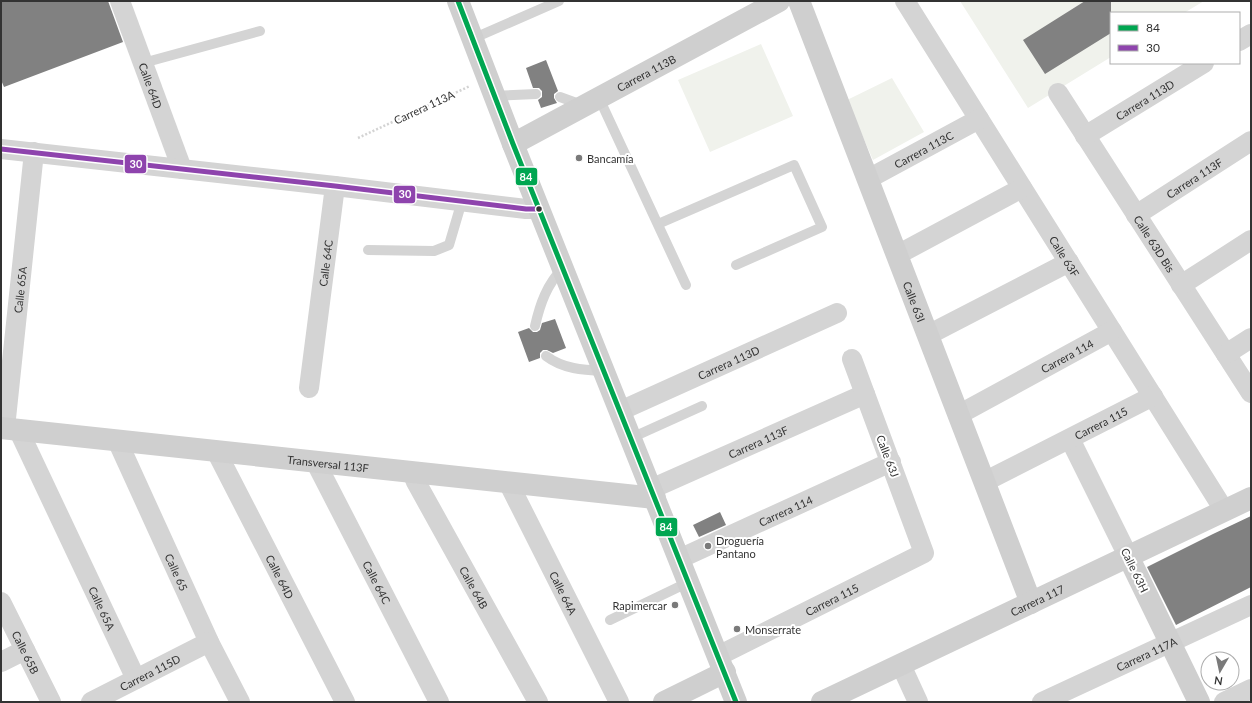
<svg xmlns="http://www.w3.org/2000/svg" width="1252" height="703" viewBox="0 0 1252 703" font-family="Lato,sans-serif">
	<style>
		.green { fill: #f0f2ec }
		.building { fill: #818181 }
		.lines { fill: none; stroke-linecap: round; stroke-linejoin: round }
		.path { stroke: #d3d3d3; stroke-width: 2.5; stroke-dasharray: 2 2; stroke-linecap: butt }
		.lane { stroke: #d4d4d4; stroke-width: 10 }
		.street { stroke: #d4d4d4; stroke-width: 20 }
		.secondary { stroke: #cfcfcf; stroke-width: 22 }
		.bus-1-casing { stroke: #fff; stroke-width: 8 }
		.bus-2-casing { stroke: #fff; stroke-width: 8 }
		.bus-1 { stroke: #00a651; stroke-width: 5 }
		.bus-2 { stroke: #8e44ad; stroke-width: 5 }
		.poi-dot { fill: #7a7a7a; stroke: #fff; stroke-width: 1.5 }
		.bus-dot { fill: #333; stroke: #fff; stroke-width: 1.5 }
		.labels { text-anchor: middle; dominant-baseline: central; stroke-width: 4; stroke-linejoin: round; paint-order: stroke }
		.street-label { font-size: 11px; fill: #333; stroke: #fff }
		.poi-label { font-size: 11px; fill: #333; stroke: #fff; text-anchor: start }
		.line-badge { stroke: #fff; stroke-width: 1.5 }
		.badge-label { font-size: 11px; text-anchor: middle; font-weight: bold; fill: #fff }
	</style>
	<rect width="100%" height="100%" fill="#fff"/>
	<!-- green -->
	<path class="green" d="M960,1H1204L1184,13H1111V57L1028,108Z
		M761,44L793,116L710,152L678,80Z
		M892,78L924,132L873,160L847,100Z"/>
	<!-- building -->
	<path class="building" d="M1,1H108L123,42L4,87L1,80Z
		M1085,1H1111V33L1045,74L1023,40Z
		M546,60L558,91L554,94V98L557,103L541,108L538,100L542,97V91L539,88H533L526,68Z
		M555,319L566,348L553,353L547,350H543L540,353V358L529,362L518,332L529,328L533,332H537L540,330L542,323Z
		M720,512L726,525L699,537L693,525Z
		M1251,516V587L1176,625L1147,567L1213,534Z"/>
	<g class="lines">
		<!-- path -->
		<path class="path" d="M358,138L470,86"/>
		<!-- lane -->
		<path class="lane" d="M472,39L559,1
			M143,63L260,31
			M494,96L536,94
			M560,97L582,105
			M599,98L686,285
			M658,224L794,165L822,227L736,265
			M368,250L434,251L449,245L462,201
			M535,326C540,304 547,284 563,268
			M546,356C563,369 583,370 604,371
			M631,438L702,406
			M610,620L689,582"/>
		<!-- street -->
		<g class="street">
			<path id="s1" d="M120,1L182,169"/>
			<path id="s2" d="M905,1L1224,510"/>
			<path d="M1239,41L1251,34"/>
			<path id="s3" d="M1058,93L1251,393"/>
			<path id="s4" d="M1085,136L1204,63"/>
			<path d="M1,149L335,186L526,209H539"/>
			<path id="s5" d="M868,179L979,119"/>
			<path id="s6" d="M1136,215L1251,141"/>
			<path d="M897,255L1022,188"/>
			<path d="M1181,285L1251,240"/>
			<path d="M928,335L1069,262"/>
			<path d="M1226,354L1251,338"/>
			<path id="s7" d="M309,388L335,186"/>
			<path id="s8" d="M620,411L837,313"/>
			<path id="s9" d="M958,415L1112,331"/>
			<path id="s10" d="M5,428L34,152"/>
			<path id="s11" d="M18,429L136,679"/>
			<path d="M1070,439L1128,556"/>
			<path id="s12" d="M117,440L209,642L240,702"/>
			<path id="s13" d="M216,451L345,702"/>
			<path id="s14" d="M315,461L439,702"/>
			<path id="s15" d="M412,472L416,482L538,702"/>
			<path id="s16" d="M508,482L619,702"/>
			<path id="s17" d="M984,482L1153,396"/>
			<path id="s18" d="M651,489L865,394"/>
			<path id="s19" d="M679,559L891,462"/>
			<path id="s20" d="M1,602L51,702"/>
			<path id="s21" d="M718,656L924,553L852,359"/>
			<path d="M1,662L25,650"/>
			<path d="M901,665L918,702"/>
			<path id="s22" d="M91,702L209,642"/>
			<path id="s23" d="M1042,702L1251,605"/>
			<path d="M1224,702L1251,689"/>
		</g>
		<!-- secondary -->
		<g class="secondary">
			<path d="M458,1L513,144L736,702"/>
			<path id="s24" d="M799,1L1031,603"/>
			<path id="s25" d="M513,144L779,1"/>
			<path id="s26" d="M1,428L655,498"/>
			<path d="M1128,556L1199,702"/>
			<path d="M664,702L725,672"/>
			<path id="s27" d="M822,702L1251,498"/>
		</g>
		<defs>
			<path id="bus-1" d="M458,1L513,144L736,702"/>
			<path id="bus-2" d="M1,149L335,186L526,209H539"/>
		</defs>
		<!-- bus-1 casing -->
		<use href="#bus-1" class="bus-1-casing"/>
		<!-- bus-2 casing -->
		<use href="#bus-2" class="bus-2-casing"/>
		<!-- bus-1 -->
		<use href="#bus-1" class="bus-1"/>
		<!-- bus-2 -->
		<use href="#bus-2" class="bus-2"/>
	</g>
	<!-- markers -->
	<g class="poi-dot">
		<circle cx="579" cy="158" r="4"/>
		<circle cx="708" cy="546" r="4"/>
		<circle cx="675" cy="605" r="4"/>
		<circle cx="737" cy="629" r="4"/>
	</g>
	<circle class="bus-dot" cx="539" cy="209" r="3.5"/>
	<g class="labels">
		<!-- street labels -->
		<g class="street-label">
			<text stroke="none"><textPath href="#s25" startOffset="151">Carrera 113B</textPath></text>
			<text stroke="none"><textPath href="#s1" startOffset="90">Calle 64D</textPath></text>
			<text stroke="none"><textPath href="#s4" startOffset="70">Carrera 113D</textPath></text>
			<text transform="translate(424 107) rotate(-25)">Carrera 113A</text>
			<text stroke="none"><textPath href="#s5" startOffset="63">Carrera 113C</textPath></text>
			<text stroke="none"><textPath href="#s6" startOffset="69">Carrera 113F</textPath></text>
			<text stroke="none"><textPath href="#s3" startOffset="179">Calle 63D Bis</textPath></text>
			<text stroke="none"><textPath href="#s2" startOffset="301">Calle 63F</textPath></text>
			<text stroke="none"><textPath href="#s7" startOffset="126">Calle 64C</textPath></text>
			<text stroke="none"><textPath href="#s10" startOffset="139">Calle 65A</textPath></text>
			<text stroke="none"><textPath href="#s24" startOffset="322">Calle 63I</textPath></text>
			<text stroke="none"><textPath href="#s9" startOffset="124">Carrera 114</textPath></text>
			<text stroke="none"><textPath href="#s8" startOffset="119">Carrera 113D</textPath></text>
			<text stroke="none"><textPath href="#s17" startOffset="131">Carrera 115</textPath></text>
			<text stroke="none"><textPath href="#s18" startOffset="117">Carrera 113F</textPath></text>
			<text transform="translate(888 456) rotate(69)">Calle 63J</text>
			<text stroke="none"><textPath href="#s26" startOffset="329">Transversal 113F</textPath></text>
			<text stroke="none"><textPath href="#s19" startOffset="117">Carrera 114</textPath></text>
			<text transform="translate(1135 570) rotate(64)">Calle 63H</text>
			<text stroke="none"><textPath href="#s12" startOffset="145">Calle 65</textPath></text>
			<text stroke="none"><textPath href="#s13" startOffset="141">Calle 64D</textPath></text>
			<text stroke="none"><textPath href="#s14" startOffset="136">Calle 64C</textPath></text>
			<text stroke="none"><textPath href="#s15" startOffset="131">Calle 64B</textPath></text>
			<text stroke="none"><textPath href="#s16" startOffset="124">Calle 64A</textPath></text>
			<text stroke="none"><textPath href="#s21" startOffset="127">Carrera 115</textPath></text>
			<text stroke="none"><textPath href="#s27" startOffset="238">Carrera 117</textPath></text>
			<text stroke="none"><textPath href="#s11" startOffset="198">Calle 65A</textPath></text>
			<text stroke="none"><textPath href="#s20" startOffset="56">Calle 65B</textPath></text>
			<text stroke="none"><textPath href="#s23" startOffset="115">Carrera 117A</textPath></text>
			<text stroke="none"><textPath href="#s22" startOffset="66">Carrera 115D</textPath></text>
		</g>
		<!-- poi labels -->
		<g class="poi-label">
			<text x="587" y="158">Bancamía</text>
			<text x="716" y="540">Droguería<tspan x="716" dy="13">Pantano</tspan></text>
			<text x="667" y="605" text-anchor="end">Rapimercar</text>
			<text x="745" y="629">Monserrate</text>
		</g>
	</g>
	<g class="line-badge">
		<rect x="124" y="154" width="23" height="20" rx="4" fill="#8e44ad"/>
		<rect x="515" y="167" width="23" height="19" rx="4" fill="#00a651"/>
		<rect x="393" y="185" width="23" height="19" rx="4" fill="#8e44ad"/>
		<rect x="655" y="517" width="23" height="20" rx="4" fill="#00a651"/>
	</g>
	<g class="badge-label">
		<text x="136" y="168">30</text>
		<text x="526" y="181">84</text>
		<text x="405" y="198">30</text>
		<text x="666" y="531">84</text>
	</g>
	<!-- border -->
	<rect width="1252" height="703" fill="none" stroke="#333333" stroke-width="4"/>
	<!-- legend -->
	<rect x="1110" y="12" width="130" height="52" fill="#ffffff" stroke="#adadad"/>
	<rect x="1118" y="25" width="20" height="6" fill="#00a651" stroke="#adadad"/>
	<text x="1146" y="32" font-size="12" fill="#333333">84</text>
	<rect x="1118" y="45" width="20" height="6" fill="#8e44ad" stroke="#adadad"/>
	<text x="1146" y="52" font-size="12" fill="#333333">30</text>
	<!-- north arrow -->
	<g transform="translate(1220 671) rotate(189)"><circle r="19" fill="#ffffff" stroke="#adadad"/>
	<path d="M0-3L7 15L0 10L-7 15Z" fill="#7a7a7a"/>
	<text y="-6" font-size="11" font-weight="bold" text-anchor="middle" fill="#333333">N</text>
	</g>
</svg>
